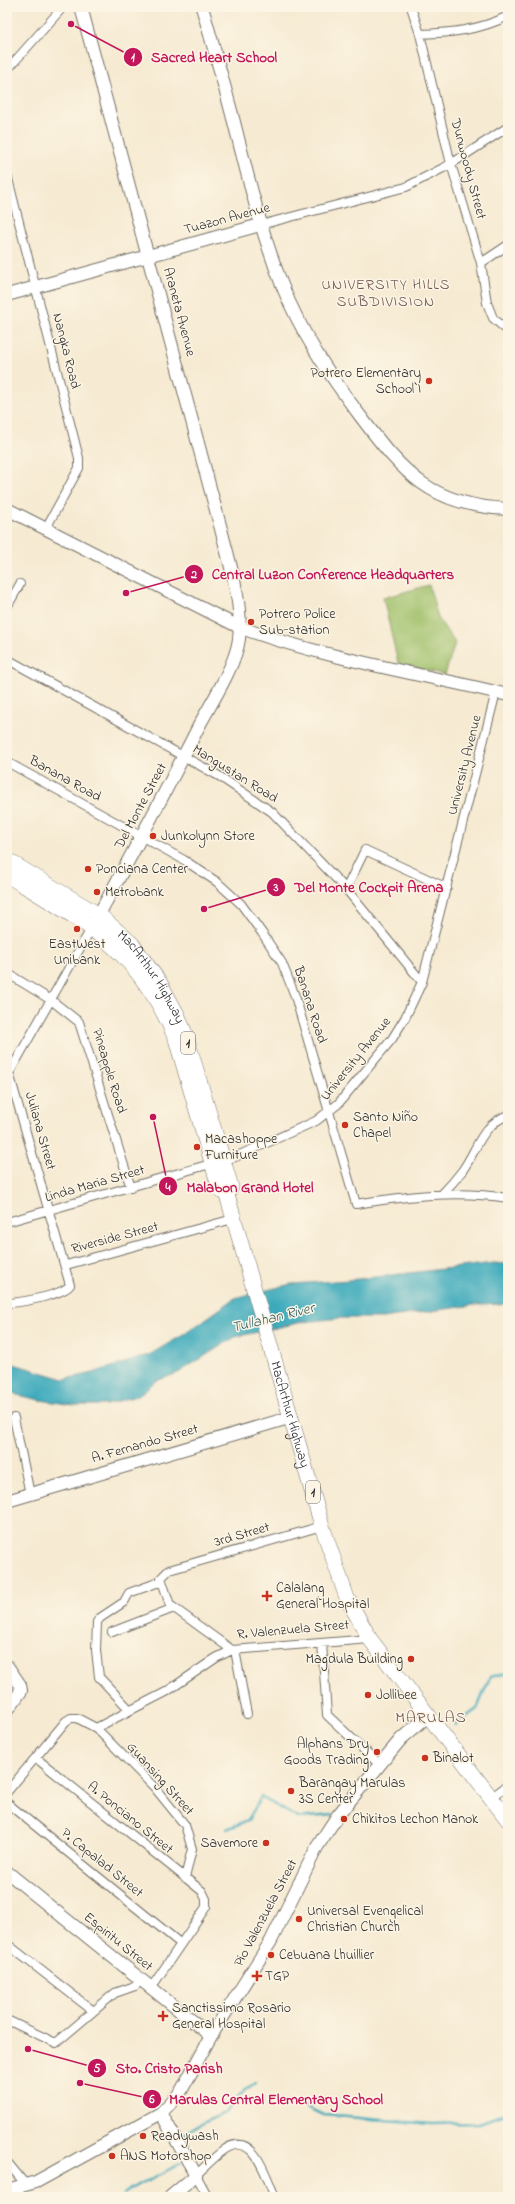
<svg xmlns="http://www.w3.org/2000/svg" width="515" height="2204" viewBox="0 0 515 2204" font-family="'Indie Flower',sans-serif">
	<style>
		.green { fill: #9fc069; stroke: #65764a }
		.water { fill: #3daabc; stroke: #346a74 }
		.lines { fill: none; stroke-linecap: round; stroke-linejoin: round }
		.stream { stroke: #3daabc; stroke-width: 2.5 }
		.street-casing { stroke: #726e65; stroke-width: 10 }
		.secondary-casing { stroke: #726e65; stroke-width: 14 }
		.highway-casing { stroke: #726e65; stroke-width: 16 }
		.street { stroke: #fff; stroke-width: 8 }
		.secondary { stroke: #fff; stroke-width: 12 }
		.highway { stroke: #fff; stroke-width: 15 }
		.poi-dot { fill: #c8321e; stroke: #fcf5e5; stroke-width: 1.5 }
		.labels { text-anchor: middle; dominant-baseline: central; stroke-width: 3; stroke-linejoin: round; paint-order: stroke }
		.shield { fill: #fcf5e5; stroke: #6a6863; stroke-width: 1 }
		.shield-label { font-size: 13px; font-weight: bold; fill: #2b2b2b }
		.street-label { font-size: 14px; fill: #2b2b2b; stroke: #fcf5e5 }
		.poi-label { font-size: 14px; fill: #2b2b2b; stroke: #fcf5e5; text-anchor: start }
		.neighbourhood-label { font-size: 15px; letter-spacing: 1px; fill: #705653; stroke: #fcf5e5 }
		.water-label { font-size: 15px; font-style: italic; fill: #325e65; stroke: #fcf5e5 }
		.quarter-label { font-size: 16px; letter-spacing: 1px; fill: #705653; stroke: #fcf5e5 }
		.leader { fill: none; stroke: #c2185b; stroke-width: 1.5 }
		.callout-dot { fill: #c2185b; stroke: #fcf5e5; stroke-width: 1.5 }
		.mark-label { font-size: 12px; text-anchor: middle; font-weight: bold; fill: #fff }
		.callout-label { font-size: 15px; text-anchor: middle; font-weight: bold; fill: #c2185b; stroke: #fcf5e5; stroke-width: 3; stroke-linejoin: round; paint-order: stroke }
	</style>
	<rect width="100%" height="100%" fill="#fcf5e5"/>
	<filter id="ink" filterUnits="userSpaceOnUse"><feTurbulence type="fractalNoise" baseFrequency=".025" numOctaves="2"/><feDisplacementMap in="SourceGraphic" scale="8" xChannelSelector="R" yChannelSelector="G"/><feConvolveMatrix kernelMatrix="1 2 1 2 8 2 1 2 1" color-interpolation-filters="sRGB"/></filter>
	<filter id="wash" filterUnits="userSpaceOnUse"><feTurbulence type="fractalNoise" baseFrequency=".012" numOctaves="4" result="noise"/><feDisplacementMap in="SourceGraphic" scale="16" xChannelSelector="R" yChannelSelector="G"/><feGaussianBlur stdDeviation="0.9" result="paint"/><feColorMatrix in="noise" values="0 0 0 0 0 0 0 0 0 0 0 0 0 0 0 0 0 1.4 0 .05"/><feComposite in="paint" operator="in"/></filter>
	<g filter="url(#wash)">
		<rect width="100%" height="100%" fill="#f6ead2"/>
		<!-- green -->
		<path class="green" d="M429,585L438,618L455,643L445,675L398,663L383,598Z"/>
		<!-- water -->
		<path class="water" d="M494,1263L508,1264V1304L474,1305L383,1318H341L303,1322L235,1337L178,1373L156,1381L139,1395L106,1405H74L40,1400L17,1395L7,1389V1362L64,1379L89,1374L149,1355L186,1333L235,1298L291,1284L349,1280Z"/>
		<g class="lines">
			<!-- stream -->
			<path class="stream" d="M455,1725L477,1709L490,1677L508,1673
				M227,1829L248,1820L261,1797L298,1818L333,1815
				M306,2107L323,2115L432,2124L479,2123L508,2113
				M183,2135L205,2122L225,2113L245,2090L255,2083
				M124,2194L132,2188L182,2163"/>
		</g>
	</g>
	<g filter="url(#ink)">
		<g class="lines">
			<defs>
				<path id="street" d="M411,7L420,34L451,164L481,263L487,303L493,318L508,331
					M420,34C451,33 480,30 508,16
					M7,70L63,7
					M7,175L79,458V468L46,528
					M260,225L406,187L451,164L508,127
					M481,263L508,245
					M7,607L20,584
					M7,659L219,776L272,812L346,889L422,982
					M7,762L184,860L217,882L241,904L262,933L282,963L295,996L356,1204C406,1196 457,1190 508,1198
					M346,889L365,850L447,888
					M7,973L51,1000L79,1022L131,1188
					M7,1072L9,1073L70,1285C63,1295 20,1303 7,1303
					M7,1077L92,927
					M442,1194C449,1187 456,1179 462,1171C478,1149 480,1126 508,1115
					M7,1222L235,1157L316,1121L338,1104L392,1039L405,1018L422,982L496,692
					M66,1265L233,1219
					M14,1418L30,1494
					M112,1632L174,1608
					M322,1643L327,1715L379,1764
					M232,1650L170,1605L161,1578L169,1570L322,1526
					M235,1650L247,1714
					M130,1710L99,1677L96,1650L97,1622L100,1618L124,1602L129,1593L162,1581
					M96,1728L166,1692L216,1658L232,1650L370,1639
					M36,1758L202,1891L206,1899V1907L151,1988
					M7,1792L66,1721L71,1718H77L96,1728L155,1788L185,1825L192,1849L185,1878
					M491,1798L508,1785
					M7,1803L181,1944
					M7,1944L92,2010
					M7,2020L56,2043L115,1993L135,1986L141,1981
					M7,2162L26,2185
					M208,2197L196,2175C205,2167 214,2157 224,2150C254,2129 266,2177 275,2197"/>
				<path id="secondary" d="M81,7L221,529C230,565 243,603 239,639C236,664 212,702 200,724C165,793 129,860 92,927
					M202,7C213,45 224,84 234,122C248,177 261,232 282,285C301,333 330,376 361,417C404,474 432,506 508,509
					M7,295L260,225
					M7,509L239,627C326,659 419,673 508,695
					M7,1501L292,1417
					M7,1666L20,1685L21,1691L7,1711
					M7,1872L211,2036
					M161,2113L196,2175L170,2197
					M7,2190L36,2182L161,2113L180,2093L211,2036L271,1941L317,1847L338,1815L401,1739L429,1715"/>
				<g id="highway">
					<path id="s1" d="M7,860L99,915L132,944L160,983L177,1014L186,1036L231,1187L227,1195"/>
					<path id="s2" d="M7,875C87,924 137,947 176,1039L220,1190L227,1195L322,1526L347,1598L370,1639L508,1820"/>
				</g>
			</defs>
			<!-- street casing -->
			<use href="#street" class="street-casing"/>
			<!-- secondary casing -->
			<use href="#secondary" class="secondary-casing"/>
			<!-- highway casing -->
			<use href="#highway" class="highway-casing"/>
			<!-- street -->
			<use href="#street" class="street"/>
			<!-- secondary -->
			<use href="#secondary" class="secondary"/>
			<!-- highway -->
			<use href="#highway" class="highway"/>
		</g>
	</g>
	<!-- markers -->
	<g class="poi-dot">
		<circle cx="429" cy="381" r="4"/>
		<circle cx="251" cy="622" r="4"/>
		<circle cx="153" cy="836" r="4"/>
		<circle cx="88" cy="869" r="4"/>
		<circle cx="97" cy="892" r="4"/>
		<circle cx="77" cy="929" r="4"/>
		<circle cx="345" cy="1125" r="4"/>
		<circle cx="197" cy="1147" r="4"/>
		<path d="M265 1590h4v4h4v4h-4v4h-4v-4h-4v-4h4z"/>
		<circle cx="411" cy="1659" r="4"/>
		<circle cx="368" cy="1695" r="4"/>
		<circle cx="377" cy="1752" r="4"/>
		<circle cx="425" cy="1758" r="4"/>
		<circle cx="291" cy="1791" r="4"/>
		<circle cx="344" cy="1819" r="4"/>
		<circle cx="266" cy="1843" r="4"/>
		<circle cx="299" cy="1919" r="4"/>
		<circle cx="271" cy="1955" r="4"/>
		<path d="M255 1970h4v4h4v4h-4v4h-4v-4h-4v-4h4z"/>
		<path d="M161 2010h4v4h4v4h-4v4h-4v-4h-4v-4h4z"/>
		<circle cx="143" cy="2136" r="4"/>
		<circle cx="112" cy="2156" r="4"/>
	</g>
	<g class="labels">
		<!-- shield labels -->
		<g class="shield">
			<rect x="181" y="1032" width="14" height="22" rx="3"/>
			<rect x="306" y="1481" width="14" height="22" rx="3"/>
		</g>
		<g class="shield-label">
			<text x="188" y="1043">1</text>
			<text x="313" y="1492">1</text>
		</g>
		<!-- street labels -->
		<g class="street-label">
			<text transform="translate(468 169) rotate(75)">Dunwoody Street</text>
			<text transform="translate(227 219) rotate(-15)">Tuazon Avenue</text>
			<text transform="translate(179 312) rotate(75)">Araneta Avenue</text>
			<text transform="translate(66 351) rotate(76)">Nangka Road</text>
			<text transform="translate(465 765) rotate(-76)">University Avenue</text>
			<text transform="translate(235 774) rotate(32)">Mangustan Road</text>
			<text transform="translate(65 779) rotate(29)">Banana Road</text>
			<text transform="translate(141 806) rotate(-62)">Del Monte Street</text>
			<text stroke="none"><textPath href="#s1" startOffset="189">MacArthur Highway</textPath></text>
			<text transform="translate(310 1005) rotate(72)">Banana Road</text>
			<text transform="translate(356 1059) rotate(-51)">University Avenue</text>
			<text transform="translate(109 1071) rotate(73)">Pineapple Road</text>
			<text transform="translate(40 1131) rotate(74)">Juliana Street</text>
			<text transform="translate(95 1184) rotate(-16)">Linda Maria Street</text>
			<text transform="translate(115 1238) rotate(-15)">Riverside Street</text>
			<text stroke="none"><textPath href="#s2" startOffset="635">MacArthur Highway</textPath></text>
			<text transform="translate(145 1444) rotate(-16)">A. Fernando Street</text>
			<text transform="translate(242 1535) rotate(-16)">3rd Street</text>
			<text transform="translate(293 1630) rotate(-5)">R. Valenzuela Street</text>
			<text transform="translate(160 1779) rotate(48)">Guansing Street</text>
			<text transform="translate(130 1818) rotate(39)">A. Ponciano Street</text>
			<text transform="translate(102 1863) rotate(39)">P. Capalad Street</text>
			<text transform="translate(266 1913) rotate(-62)">Pio Valenzuela Street</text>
			<text transform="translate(118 1942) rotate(39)">Espiritu Street</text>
		</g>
		<!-- poi labels -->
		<g class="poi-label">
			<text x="421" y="373" text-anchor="end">Potrero Elementary<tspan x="421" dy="16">School I</tspan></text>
			<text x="259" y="614">Potrero Police<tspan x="259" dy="16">Sub-station</tspan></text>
			<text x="161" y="836">Junkolynn Store</text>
			<text x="96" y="869">Ponciana Center</text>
			<text x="105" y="892">Metrobank</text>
			<text x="77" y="944" text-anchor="middle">EastWest<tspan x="77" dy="16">Unibank</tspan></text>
			<text x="353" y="1117">Santo Niño<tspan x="353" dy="16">Chapel</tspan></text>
			<text x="205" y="1139">Macashoppe<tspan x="205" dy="16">Furniture</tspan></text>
			<text x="276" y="1588">Calalang<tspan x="276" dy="16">General Hospital</tspan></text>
			<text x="403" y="1659" text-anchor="end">Magdula Building</text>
			<text x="376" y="1695">Jollibee</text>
			<text x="369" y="1744" text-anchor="end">Alphans Dry<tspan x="369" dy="16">Goods Trading</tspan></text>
			<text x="433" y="1758">Binalot</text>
			<text x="299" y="1783">Barangay Marulas<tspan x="299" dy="16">3S Center</tspan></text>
			<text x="352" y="1819">Chikitos Lechon Manok</text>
			<text x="258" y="1843" text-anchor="end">Savemore</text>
			<text x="307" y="1911">Universal Evengelical<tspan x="307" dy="16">Christian Church</tspan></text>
			<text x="279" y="1955">Cebuana Lhuillier</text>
			<text x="265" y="1976">TGP</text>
			<text x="172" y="2008">Sanctissimo Rosario<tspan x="172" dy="16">General Hospital</tspan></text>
			<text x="151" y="2136">Readywash</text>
			<text x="120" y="2156">ANS Motorshop</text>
		</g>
		<!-- neighbourhood labels -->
		<g class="neighbourhood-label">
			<text x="386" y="285">UNIVERSITY HILLS<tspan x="386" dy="17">SUBDIVISION</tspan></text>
		</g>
		<!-- water labels -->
		<g class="water-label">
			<text transform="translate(273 1318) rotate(-14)">Tullahan River</text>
		</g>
		<!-- quarter labels -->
		<g class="quarter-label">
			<text x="431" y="1718">MARULAS</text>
		</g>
	</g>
	<!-- callouts -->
	<path class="leader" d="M71 24L133 57M126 593L194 574M204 909L276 887M153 1117L168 1186M28 2049L97 2068M80 2083L152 2099"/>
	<g class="callout-dot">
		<circle cx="71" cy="24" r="4"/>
		<circle cx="126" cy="593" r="4"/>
		<circle cx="204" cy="909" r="4"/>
		<circle cx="153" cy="1117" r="4"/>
		<circle cx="28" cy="2049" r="4"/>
		<circle cx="80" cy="2083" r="4"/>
		<circle cx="133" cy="57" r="10"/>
		<circle cx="194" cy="574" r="10"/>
		<circle cx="276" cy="887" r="10"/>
		<circle cx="168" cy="1186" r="10"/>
		<circle cx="97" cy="2068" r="10"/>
		<circle cx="152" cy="2099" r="10"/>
	</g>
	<g class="mark-label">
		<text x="133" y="61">1</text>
		<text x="194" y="578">2</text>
		<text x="276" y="891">3</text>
		<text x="168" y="1191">4</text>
		<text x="97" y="2072">5</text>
		<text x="152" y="2103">6</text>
	</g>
	<g class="callout-label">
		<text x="214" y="62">Sacred Heart School</text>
		<text x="333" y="579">Central Luzon Conference Headquarters</text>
		<text x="369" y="892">Del Monte Cockpit Arena</text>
		<text x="250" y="1192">Malabon Grand Hotel</text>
		<text x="169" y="2073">Sto. Cristo Parish</text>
		<text x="276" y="2104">Marulas Central Elementary School</text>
	</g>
	<!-- margin -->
	<rect width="515" height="2204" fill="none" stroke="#fcf5e5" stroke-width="24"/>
</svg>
